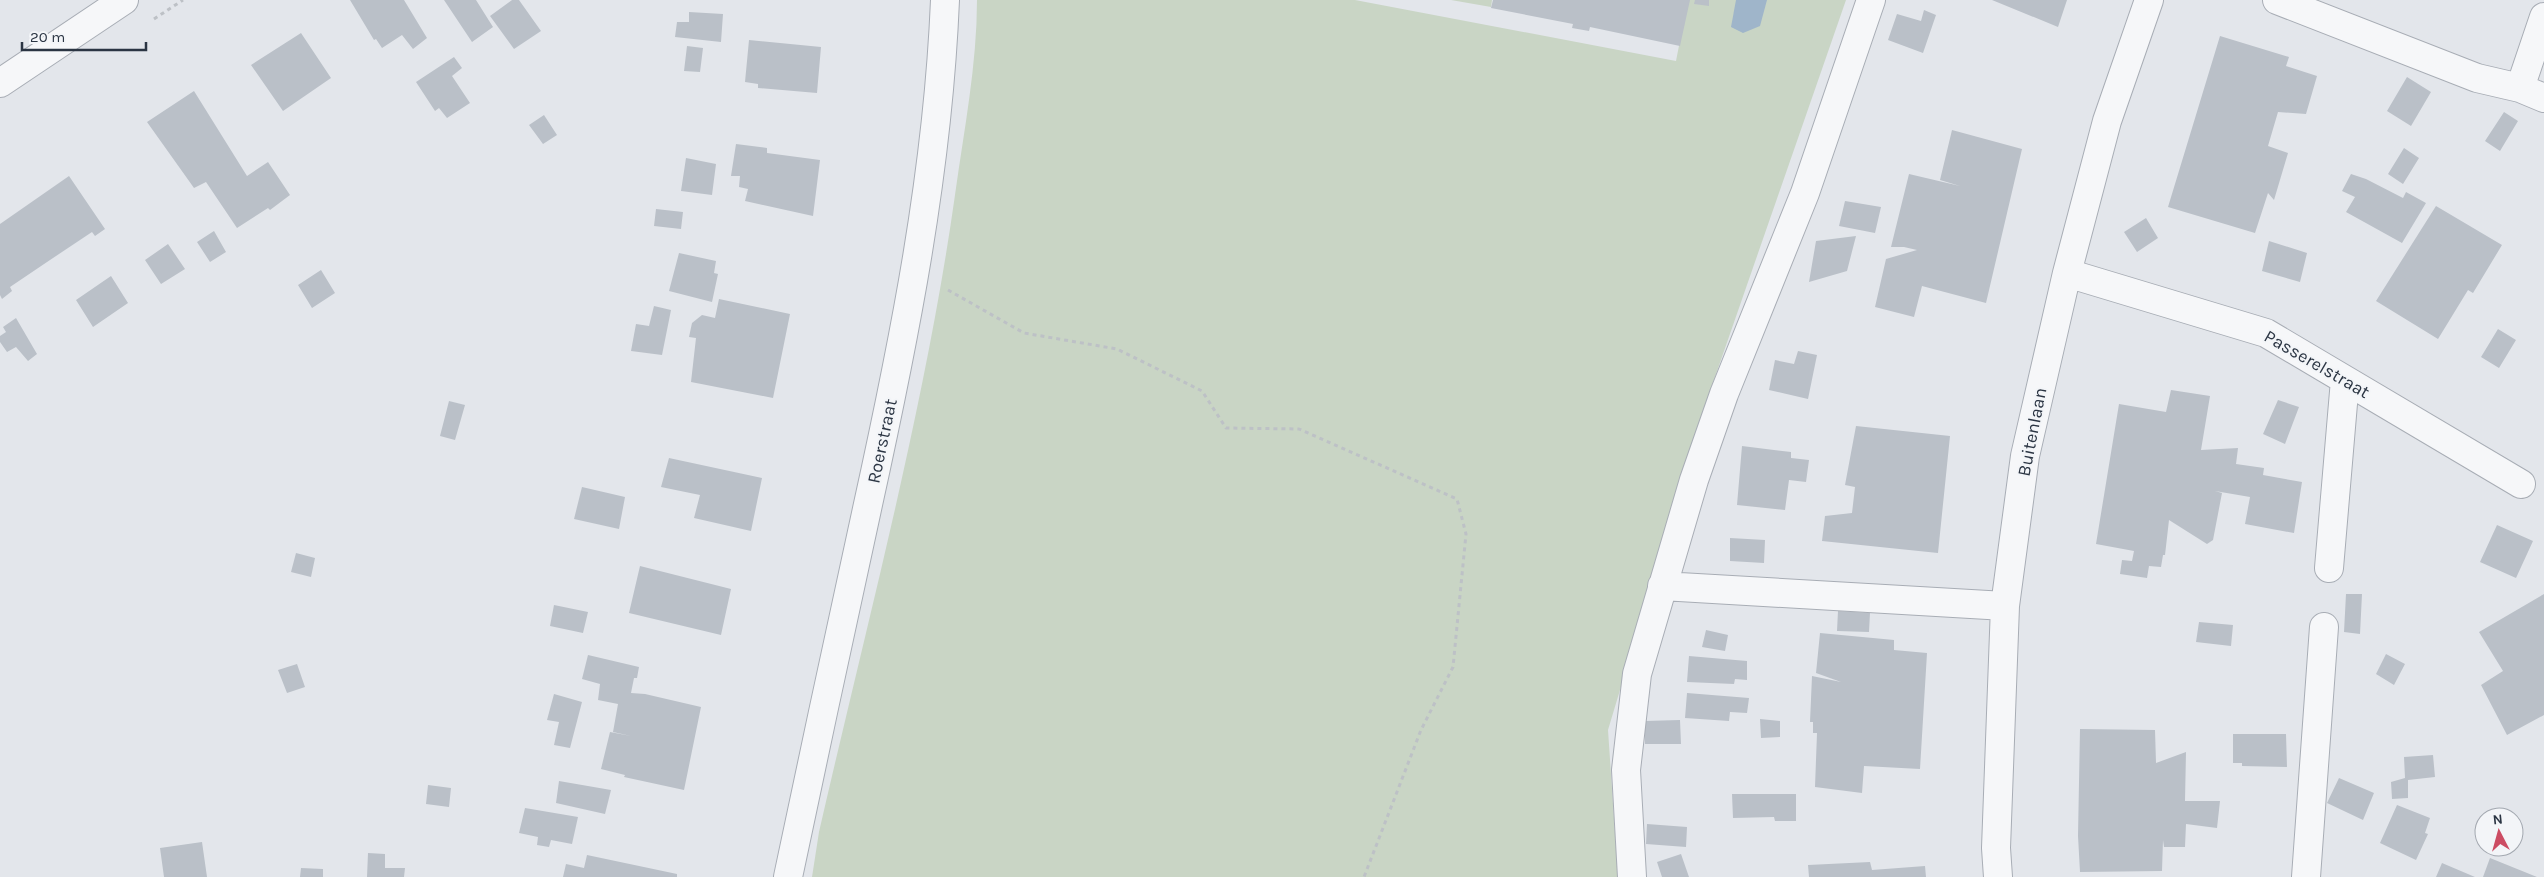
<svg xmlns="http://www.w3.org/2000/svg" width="2544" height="877" viewBox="0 0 2544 877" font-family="Karla,sans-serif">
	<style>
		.green { fill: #c9d5c5 }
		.water { fill: #9fb5ca }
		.building { fill: #bac0c8 }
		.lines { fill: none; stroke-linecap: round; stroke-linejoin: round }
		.minor-casing { stroke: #a8adb5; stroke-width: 30 }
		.path { stroke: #bdc1c6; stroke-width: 3; stroke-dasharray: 4 4; stroke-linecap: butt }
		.minor { stroke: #f6f7f9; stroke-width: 28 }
		.labels { text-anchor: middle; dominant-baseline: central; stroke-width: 4; stroke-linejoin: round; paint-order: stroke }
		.street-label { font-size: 18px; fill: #2b3543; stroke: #f3f5f8 }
	</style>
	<rect width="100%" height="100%" fill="#e3e6eb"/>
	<!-- green -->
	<path class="green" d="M977,0H1355L1676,61L1688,0H1846L1707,400L1608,730L1618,877H812L819,832C867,622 925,408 955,195C964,130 977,65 977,0Z
		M1451,0H1492L1491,7Z"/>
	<!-- water -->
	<path class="water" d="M1736,0H1767L1760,26L1743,33L1731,27Z"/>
	<!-- building -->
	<path class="building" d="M350,0H404L427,38L413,49L402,35L382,48L376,39L374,40Z
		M444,0H476L493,27L472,42Z
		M512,0H519L541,31L514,49L490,16Z
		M1493,0H1690L1680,46L1590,27L1589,31L1572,28L1573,24L1491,8Z
		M1695,0H1709V6L1694,4Z
		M1992,0H2067L2058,27Z
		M1924,10L1936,15L1923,53L1888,40L1897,14L1921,21Z
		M689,12L723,14L721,42L675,37L677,22H689Z
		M301,33L331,78L283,111L251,65Z
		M2220,36L2289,57L2286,66L2317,76L2306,114L2278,112L2268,146L2288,153L2274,200L2268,193L2255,233L2168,207Z
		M749,40L821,47L817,93L758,88V84L745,82Z
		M687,46L703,48L700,72L684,71Z
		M454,57L462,68L452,76L470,103L447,118L439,108L435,111L416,82Z
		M2407,77L2431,92L2411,126L2387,111Z
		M194,91L247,176L268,162L290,195L270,210L268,208L237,228L206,182L194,188L147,122Z
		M2504,112L2518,121L2500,151L2485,141Z
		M544,115L557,135L543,144L529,125Z
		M1952,130L2022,149L1986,303L1922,286L1914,317L1875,307L1886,259L1917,250L1904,247H1891L1909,174L1960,186L1940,180Z
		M736,144L767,148V153L820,160L813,216L745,201L748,189L739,187L740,176H731Z
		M2404,148L2419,158L2403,184L2388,174Z
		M686,158L716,164L712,195L681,191Z
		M2351,174L2366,179L2403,198L2406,192L2426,203L2402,243L2346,212L2355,197L2342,191Z
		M69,176L105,229L95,236L92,232L50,260L10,287L12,291L2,299L0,295V224Z
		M1845,201L1881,207L1875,233L1839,226Z
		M2436,206L2502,245L2473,293L2468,290L2438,339L2376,301Z
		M656,209L683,212L681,229L654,226Z
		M2146,218L2158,238L2137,252L2124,232Z
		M214,231L226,252L210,262L197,242Z
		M1856,236L1847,271L1809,282L1816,241Z
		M2269,241L2307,253L2300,282L2262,271Z
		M168,244L185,269L161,284L145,260Z
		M679,253L716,261L714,273L718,274L712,302L669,291Z
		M321,270L335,293L312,308L298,285Z
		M111,276L128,303L93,327L76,300Z
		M719,299L790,314L773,398L691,382L696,338L689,337L692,323L702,315L715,318Z
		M654,306L671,310L662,355L631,351L636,324L649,326Z
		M16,318L37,354L28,361L16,347L7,352L0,342V336L6,332L3,327Z
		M2498,329L2516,340L2499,368L2481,357Z
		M1798,351L1817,355L1808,399L1769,390L1775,360L1794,364Z
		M2171,390L2210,396L2201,450L2238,448L2236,464L2264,468L2263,475L2302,482L2294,533L2245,524L2250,497L2215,491L2222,493L2213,540L2207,544L2169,520L2165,555H2163L2161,567L2149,566L2147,578L2120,574L2122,560L2132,561L2134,551L2096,544L2119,404L2166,412Z
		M2278,400L2299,407L2285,444L2263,434Z
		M449,401L465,405L455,440L440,436Z
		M1856,426L1950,436L1938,553L1822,541L1825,516L1852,513L1855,487L1845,485Z
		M1742,446L1791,452V458L1809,460L1806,482L1789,480L1785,510L1737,505Z
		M669,458L762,478L751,531L694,518L700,495L661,487Z
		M582,487L625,497L619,529L574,519Z
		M2497,525L2533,541L2516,578L2480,562Z
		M1730,538L1765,540L1764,563L1730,561Z
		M296,553L315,558L311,577L291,572Z
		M640,566L731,589L721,635L629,613Z
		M2346,594H2362L2360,634L2344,632Z
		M2544,594V715L2507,735L2481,685L2503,671L2479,632Z
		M554,605L588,612L583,633L550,626Z
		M1838,611L1870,613L1869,632L1837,631Z
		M2199,622L2233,625L2231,646L2196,642Z
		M1706,630L1728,635L1725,651L1702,647Z
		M1820,633L1894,640V650L1927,653L1920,769L1864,766L1862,793L1815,787L1817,733H1813V722H1810L1812,676L1841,682L1816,673Z
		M2386,654L2405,664L2394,685L2376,674Z
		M588,655L639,667L637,678H634L631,693L645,694L701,707L684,790L624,777L625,775L601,769L610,732L631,736L613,732L618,704L598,700L600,684L582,679Z
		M1689,656L1747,661V680L1735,679L1734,684L1687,682Z
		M297,664L305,687L287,693L278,670Z
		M1687,693L1749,698L1747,713L1730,712L1729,721L1685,718Z
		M554,694L582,702L570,748L554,745L559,722L547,720Z
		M1760,719L1780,721V737L1761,738Z
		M1680,720L1681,744H1645V721Z
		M2080,729L2155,730L2156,763L2186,752L2185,801H2220L2217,828L2186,824L2185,847H2164L2163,840L2162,871L2080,872L2078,836Z
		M2233,734H2286L2287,767L2242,766V763H2233Z
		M2433,755L2435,777L2408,780V798L2392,799L2391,782L2405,778L2404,757Z
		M2339,778L2374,793L2363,820L2327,803Z
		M559,781L611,790L605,814L556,803Z
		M428,785L451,788L449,807L426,804Z
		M1732,794H1796V821H1775L1774,817L1733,818Z
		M2397,805L2430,818L2425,833L2428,834L2416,860L2380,843Z
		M525,808L578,817L572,844L551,840L549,847L537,845L538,837L519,833Z
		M1647,824L1687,827L1686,847L1646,844Z
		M202,842L207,877H164L160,848Z
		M368,853L385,854V868H405L404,877H367Z
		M1681,854L1689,877H1662L1657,862Z
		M587,855L677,874V877H563L566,864L584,868Z
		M2490,858L2537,877H2483Z
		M1870,862L1872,870L1925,866L1926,877H1809L1808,865Z
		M2442,863L2475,877H2436Z
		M301,868L323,869V877H300Z"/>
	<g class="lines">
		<defs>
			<path id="minor" d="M2277,0L2477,78L2520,88L2544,98
				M0,83L124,0
				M2520,88L2544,17
				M2067,273L2266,333L2521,484
				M2329,568L2345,380
				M1662,586L2005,606
				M788,877C814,754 840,632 867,509C904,341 938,172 945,0
				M1632,877L1626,770L1637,674L1694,480L1724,394L1805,193L1871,0
				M1998,877L1996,848L2005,606L2025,456L2067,273L2107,121L2149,0
				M2306,877L2324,627"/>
		</defs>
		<!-- minor casing -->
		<use href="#minor" class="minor-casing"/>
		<!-- path -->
		<path class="path" d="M154,19L183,0
			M948,290L1024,333L1117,349L1202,391L1226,428L1299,429L1457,499L1466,534L1453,667L1421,730L1364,877"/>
		<!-- minor -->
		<use href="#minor" class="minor"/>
	</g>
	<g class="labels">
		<!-- street labels -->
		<g class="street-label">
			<text transform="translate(2317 364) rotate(30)">Passerelstraat</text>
			<text transform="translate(2032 432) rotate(-79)">Buitenlaan</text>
			<text transform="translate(882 441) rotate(-78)">Roerstraat</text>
		</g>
	</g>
	<!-- north arrow -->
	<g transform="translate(2499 832) rotate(354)"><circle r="24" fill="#f3f5f8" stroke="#a3a8b0"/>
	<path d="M0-4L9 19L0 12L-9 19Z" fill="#cc4c63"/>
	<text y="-8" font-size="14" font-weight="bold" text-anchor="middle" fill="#2b3543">N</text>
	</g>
	<!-- scale -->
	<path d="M22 42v8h124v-8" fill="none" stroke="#2b3543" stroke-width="2.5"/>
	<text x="30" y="42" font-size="15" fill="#2b3543" stroke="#f3f5f8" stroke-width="4" paint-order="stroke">20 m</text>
</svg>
